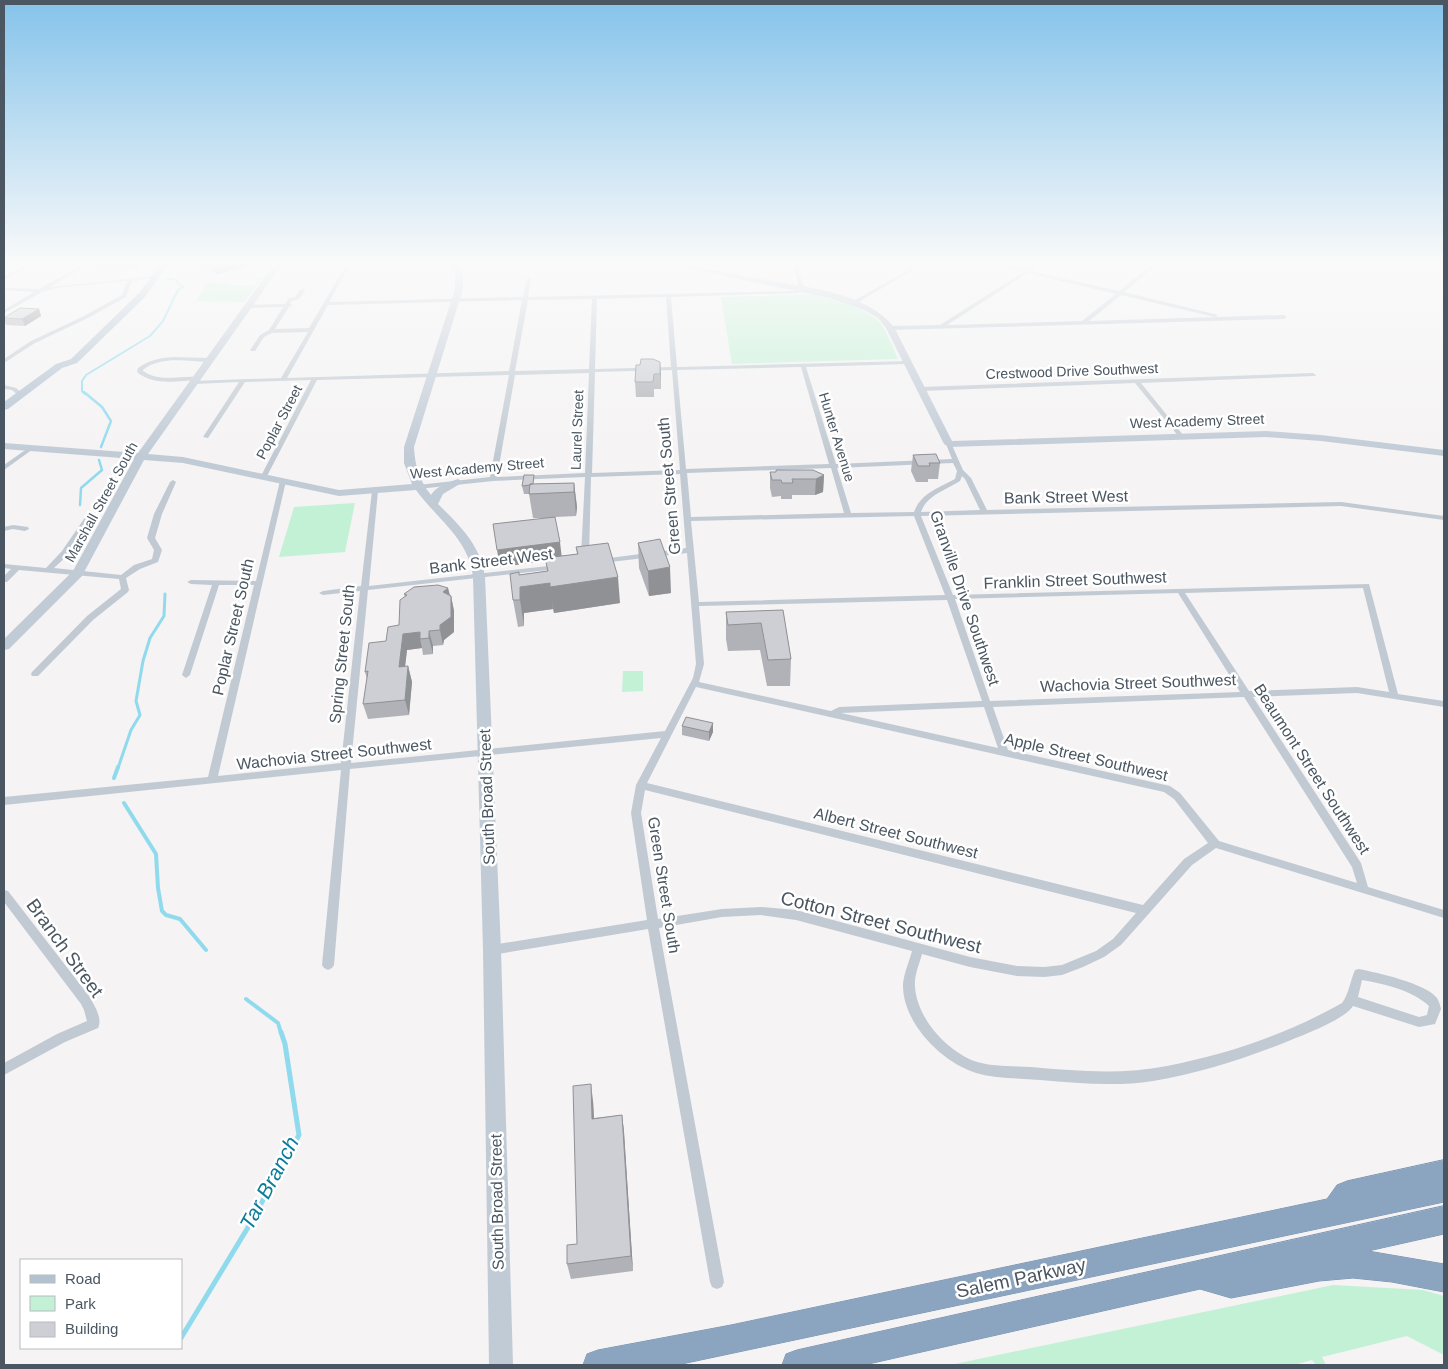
<svg xmlns="http://www.w3.org/2000/svg" width="1448" height="1369" viewBox="0 0 1448 1369" font-family="Helvetica,sans-serif">
	<style>
		.green { fill: #c3f1d5 }
		.lines { fill: none; stroke-linecap: round; stroke-linejoin: round }
		.stream-far4 { stroke: #90daee; stroke-width: 2 }
		.stream-far3 { stroke: #90daee; stroke-width: 2.5 }
		.stream-far2 { stroke: #90daee; stroke-width: 3 }
		.stream-far1 { stroke: #90daee; stroke-width: 4 }
		.stream { stroke: #90daee; stroke-width: 5 }
		.highway-casing { stroke: #7690ad; stroke-width: 1 }
		.street { fill: #c1cad2; fill-rule: evenodd }
		.secondary { fill: #c1cbd6; fill-rule: evenodd }
		.primary { fill: #b3c2d1; fill-rule: evenodd }
		.highway { fill: #8ba5c1; fill-rule: evenodd }
		.wall { fill: #b0b2b7 }
		.shaded-wall { fill: #909195 }
		.building { fill: #cdcfd5; stroke: #909195 }
		.labels { text-anchor: middle; dominant-baseline: central; stroke-width: 5; stroke-linejoin: round; paint-order: stroke }
		.far-street-label { font-size: 14px; fill: #4a5661; stroke: #fff }
		.street-label { font-size: 16px; fill: #4a5661; stroke: #fff }
		.near-street-label { font-size: 19px; fill: #4a5661; stroke: #fff }
		.near-water-label { font-size: 21px; font-style: italic; fill: #0c7c9b; stroke: #fff }
	</style>
	<rect width="100%" height="100%" fill="#f5f3f3"/>
	<!-- green -->
	<path class="green" d="M260,277L263,278L244,302L196,301L204,289L203,285L208,281L217,283H230V285H254Z
		M813,295C831,298 870,309 881,324C888,334 893,348 898,359L732,364L721,297Z
		M355,503L345,552L279,557L294,507Z
		M623,671H643V691L622,692Z
		M1333,1285L1423,1290L1444,1296V1355L1407,1336L1322,1357L1326,1365H1316L1312,1360L1294,1365H950Z"/>
	<g class="lines">
		<!-- stream-far4 -->
		<path class="stream-far4" d="M85,394L82,391V381L86,375L150,336L163,321L178,290L183,287L174,279H167"/>
		<!-- stream-far3 -->
		<path class="stream-far3" d="M84,392L102,407L111,421L101,447
			M80,505L81,488L102,470L99,460"/>
		<!-- stream-far2 -->
		<path class="stream-far2" d="M118,768L131,730L140,715L136,701L143,661L150,638L164,616L165,594"/>
		<!-- stream-far1 -->
		<path class="stream-far1" d="M114,778L118,767
			M124,803L156,854L158,888L162,911L166,915L180,919L206,950
			M246,999L278,1023L281,1033"/>
		<!-- stream -->
		<path class="stream" d="M181,1338L247,1229L299,1135L285,1044L281,1032"/>
		<defs>
			<path id="highway" d="M1444,1160V1202L677,1365H583L587,1354L598,1350L731,1325L1327,1199L1337,1185L1347,1181Z
				M1444,1206V1234L1368,1251L1444,1264V1292L1392,1282L1353,1278L1319,1281L1231,1298L1200,1289L864,1365H782L786,1354L797,1350Z"/>
		</defs>
		<!-- highway casing -->
		<use href="#highway" class="highway-casing"/>
		<!-- street -->
		<path class="street" d="M29,263H34L4,280V277Z
			M85,263H90L51,287L156,276L158,277L132,281L126,297L88,318L35,343L4,363V359L31,341L84,316L122,295L127,281L56,288L42,292L4,313V310L34,292L4,290V288L39,289Z
			M300,263H318L316,264L278,267L276,266L278,265Z
			M347,263H351L329,302L523,297L527,278L529,277L531,278L528,297L796,291L800,289L795,273V263H799V273L805,290L798,293L671,297L677,367L909,361L910,362L907,364L806,367L836,464L952,459L946,444L949,442L951,443L963,470L971,478L987,510L1341,502L1444,516V520L1341,506L921,516L953,595L1369,584L1398,694L1444,701V707L1357,693L1253,697L1361,863L1368,887L1444,910V918L1216,848L1192,865L1121,945L1104,957L1083,967L1062,975L1044,977L1017,976L970,967L922,954C919,965 914,976 915,987C917,1018 946,1050 974,1061C992,1067 1013,1066 1031,1067C1077,1071 1121,1075 1167,1066C1229,1054 1287,1034 1342,1003C1349,994 1350,981 1355,970L1359,969C1378,973 1425,983 1437,998C1439,1001 1440,1005 1441,1009L1435,1024L1419,1027L1353,1006C1345,1019 1306,1034 1291,1040C1247,1058 1200,1073 1153,1081C1115,1087 1078,1083 1040,1080C1019,1078 996,1079 976,1073C941,1062 902,1022 903,984C904,973 909,962 912,951L796,920L761,915L722,917L659,928L724,1282L722,1287L717,1289L712,1287L710,1282L648,929L492,955L488,953L486,950L488,947L492,945L647,920L631,813L636,785L661,738L350,769L334,965L332,968L328,970L324,968L322,965L341,770L4,805V797L208,777L254,585H219L190,675L186,678L182,675L212,585L191,584L187,582L191,580L256,581L280,481L283,479L286,481L218,776L341,763L360,591L323,595L319,593L323,591L361,586L372,491L375,489L378,491L369,586L557,565L561,567L557,569L368,590L351,763L665,731L693,678L696,664L687,553L602,563L598,561L602,559L686,548L680,474L591,477L589,556L585,558L581,556L585,477L493,481L418,489L415,487L418,485L490,477L509,375L317,380L267,476L264,478L261,476L311,380L245,382L208,438L203,437L239,382L194,384L191,382L192,381L281,378L308,332L272,333L264,337L255,351H251L250,350L260,335L269,330L283,307L249,308L246,306L247,305L285,304L288,299L295,297L301,289H305V290L299,299L292,301L290,304L293,305L289,307L275,329L309,328ZM666,297L671,367L595,369L597,299ZM592,299L589,369L515,371L528,300ZM522,300L509,371L287,378L328,305ZM801,367L829,464L686,469L677,370ZM672,370L680,470L592,473L595,372ZM589,373L585,473L497,477L515,375ZM953,463L957,471L955,479C939,488 921,493 914,512L851,513L837,468ZM831,468L844,513L691,517L687,473ZM962,476L965,479L980,510L921,512C927,495 946,490 960,481ZM914,516L945,595L699,602L691,521ZM1363,588L1389,692L1357,687L1249,691L1185,593ZM1178,593L1240,692L990,701L955,599ZM947,600L982,701L839,707L831,711L699,682L704,664L699,606ZM696,687L1164,792L1174,799L1208,843L1184,859L1143,905L647,783ZM1244,697L1352,867L1357,883L1219,841L1180,793L1170,786L1008,750L993,707ZM984,707L998,748L841,713ZM645,790L1136,913L1113,939L1096,951L1062,965L1044,967L1017,966L970,957L796,910L761,907L722,909L658,919L641,813ZM1362,980C1384,984 1412,990 1429,1006L1427,1015L1419,1017L1358,997Z
			M920,263H925L855,304L850,303Z
			M989,263H996L1026,270L1037,263H1042L1031,271L1119,291L1154,263H1159L1124,292L1218,315L1215,317L1121,295L1089,321L1284,315L1287,317L1284,319L891,330L888,328L891,326L940,325L1023,272ZM1028,273L1116,294L1082,321L947,325Z
			M173,357L210,358L213,360L210,362C188,362 162,355 143,370V371C160,383 180,375 199,377V379L197,380C178,381 153,386 137,372L138,368C149,360 160,358 173,357Z
			M1313,373L1316,375L1315,376L1141,383L1183,435L1184,436L1181,438L1179,437L1135,383L921,391L918,389L921,387Z
			M4,385L16,388L24,395L19,396L12,390L4,389Z
			M31,446L34,448L33,449L4,470V465Z
			M173,480L176,482L162,514L155,538L162,550L158,562L140,569L126,578L129,590L128,592L93,620L38,676H32L31,674L32,672L87,616L121,589L119,579L19,570L7,582H4V576L11,569L4,568V564L46,568L62,551L88,513H91L95,515L68,555L54,568L121,575L134,565L152,559L154,550L147,538L154,514L170,482Z
			M13,525L28,527L29,529L25,531L13,529L4,531V527Z
			M4,890L8,891L89,996C94,1005 103,1018 98,1028L65,1042L4,1075V1063L57,1034L87,1021L84,1010L81,1004L4,902Z"/>
		<!-- secondary -->
		<path class="secondary" d="M275,263H283L148,454L183,457L339,490L412,484L404,463V447L455,289V274L447,263H455L463,274V289L414,447C415,466 419,480 431,495C435,487 449,482 458,479L463,482L443,494L438,504C459,525 481,545 485,577L501,950L513,1365H489L483,950L473,577C469,539 437,519 416,490L339,496L183,463L144,460L82,576L9,649L4,650V639L73,571L134,459L4,449V443L138,453Z
			M661,263H676C703,268 729,273 755,278C798,286 866,291 894,327L952,441L1266,431L1321,435L1444,450V456L1321,441L1266,437L949,447L944,444L886,328L878,318L864,310L830,298Z"/>
		<!-- primary -->
		<path class="primary" d="M161,263H169L145,297L77,363L62,368L8,409L4,410V402L56,364L71,359L139,293Z"/>
		<!-- highway -->
		<use href="#highway" class="highway"/>
	</g>
	<!-- wall -->
	<path class="wall" d="M89,263H143L135,268L90,267Z
		M198,263H248L249,266L217,274L201,266Z
		M39,309L41,316L25,326L6,325L4,319V318Z
		M660,362L661,389H654V397H636L635,382L640,365Z
		M913,455L940,463L938,479H928V482H916L911,471Z
		M776,470L824,475L823,492L815,495H792V499H781V496L772,497L770,488V472H776Z
		M574,483L577,507L576,516L555,517L561,556L577,554L576,547L620,603L554,613L553,609L524,613V626L518,627L513,600L519,575L547,571L546,561L500,567L546,518H533L529,494H524L522,486L535,484Z
		M638,543L671,593L649,596L639,568Z
		M448,588L450,595L451,596L454,611V632L444,640L443,645L433,646V654L423,655L422,648L407,650L405,667L408,666L412,682L409,715L368,719L363,704L367,679L365,672L399,625L405,597L404,594Z
		M783,610L791,659L790,686H767L760,650L728,651L726,639V612Z
		M713,723V732L709,741L682,735V726Z
		M593,1101L594,1118L622,1115L624,1132L633,1271L571,1279L567,1264L577,1244Z"/>
	<!-- shaded-wall -->
	<path class="shaded-wall" d="M133,263H143L135,268Z
		M213,263H248L249,266L217,274Z
		M39,309L41,316L25,326L22,319Z
		M660,362L661,376V389L660,374Z
		M824,475L823,492L815,495L816,479Z
		M574,483L577,507L576,516L574,492Z
		M560,542L562,559L500,567L497,550Z
		M670,567L671,593L649,596L648,571Z
		M618,577L620,603L554,613L550,587Z
		M550,583L553,609L524,613V626L520,600V587Z
		M448,588L451,602V596L454,611V632L444,640L443,645L440,630L443,592Z
		M429,631L433,646V654L429,638Z
		M420,632V639L422,648L407,650L403,683L399,667L403,634Z
		M408,666L412,682L409,715L405,700Z
		M713,723V732L709,741V732Z
		M591,1084L593,1101L595,1136L592,1119Z
		M622,1115L624,1132L633,1271L631,1256Z"/>
	<!-- building -->
	<path class="building" d="M20,308L39,309L22,319L4,318Z
		M641,359H653L660,362V374H654L653,382H635L636,365H640Z
		M936,454L940,463H929L930,466H918L913,455Z
		M776,470H813L824,475L816,479H792L793,483H782L781,480H772L770,472H776Z
		M524,475H534L533,484H530V485L522,486Z
		M574,483V492L529,494L530,484Z
		M555,517L560,542L497,550L493,524Z
		M660,539L670,567L648,571L638,543Z
		M608,543L618,577L550,587V583L520,587V600H513L510,574L519,572V575L548,571L545,558L578,554L576,547Z
		M438,585L448,588L443,592L451,596V617L440,625V630L429,631V638L420,639V632L403,634L399,667L408,666L405,700L363,704L368,671L365,672L369,643L386,641L388,627L399,625L400,600L407,595L404,594L414,587Z
		M783,610L791,659L768,660L761,623L728,625L726,612Z
		M686,717L713,723L709,732L682,726Z
		M591,1084L592,1119L622,1115L631,1256L567,1264V1245L577,1244L573,1086Z"/>
	<!-- sky -->
	<linearGradient id="sky" x2="0" y2="1"><stop stop-color="#85c3ea"/><stop offset="0.58" stop-color="#fafafa"/><stop offset="1" stop-color="#fafafa" stop-opacity="0"/></linearGradient>
	<rect width="1448" height="455" fill="url(#sky)"/>
	<g class="labels">
		<!-- far-street labels -->
		<g class="far-street-label">
			<text transform="translate(1072 371) rotate(-2)">Crestwood Drive Southwest</text>
			<text transform="translate(1197 421) rotate(-2)">West Academy Street</text>
			<text transform="translate(279 422) rotate(-62)">Poplar Street</text>
			<text transform="translate(577 430) rotate(-88)">Laurel Street</text>
			<text transform="translate(837 437) rotate(73)">Hunter Avenue</text>
			<text transform="translate(477 468) rotate(-5)">West Academy Street</text>
			<text transform="translate(101 502) rotate(-61)">Marshall Street South</text>
		</g>
		<!-- street labels -->
		<g class="street-label">
			<text transform="translate(669 486) rotate(-95)">Green Street South</text>
			<text transform="translate(1066 497) rotate(-1)">Bank Street West</text>
			<text transform="translate(491 561) rotate(-7)">Bank Street West</text>
			<text transform="translate(1075 580) rotate(-2)">Franklin Street Southwest</text>
			<text transform="translate(965 598) rotate(71)">Granville Drive Southwest</text>
			<text transform="translate(233 627) rotate(-77)">Poplar Street South</text>
			<text transform="translate(342 654) rotate(-84)">Spring Street South</text>
			<text transform="translate(1138 683) rotate(-2)">Wachovia Street Southwest</text>
			<text transform="translate(334 754) rotate(-6)">Wachovia Street Southwest</text>
			<text transform="translate(1086 757) rotate(13)">Apple Street Southwest</text>
			<text transform="translate(1312 769) rotate(57)">Beaumont Street Southwest</text>
			<text transform="translate(487 797) rotate(-92)">South Broad Street</text>
			<text transform="translate(896 833) rotate(14)">Albert Street Southwest</text>
			<text transform="translate(664 885) rotate(81)">Green Street South</text>
			<text transform="translate(497 1202) rotate(-91)">South Broad Street</text>
		</g>
		<!-- near-street labels -->
		<g class="near-street-label">
			<text transform="translate(881 922) rotate(14)">Cotton Street Southwest</text>
			<text transform="translate(65 948) rotate(54)">Branch Street</text>
			<text transform="translate(1021 1278) rotate(-12)">Salem Parkway</text>
		</g>
		<!-- near-water labels -->
		<g class="near-water-label">
			<text transform="translate(269 1183) rotate(-62)">Tar Branch</text>
		</g>
	</g>
	<!-- border -->
	<rect width="1448" height="1369" fill="none" stroke="#4a5661" stroke-width="10"/>
	<!-- legend -->
	<rect x="20" y="1259" width="162" height="90" fill="#ffffff" stroke="#b7bbc0"/>
	<rect x="30" y="1275" width="25" height="8" fill="#b3c2d1" stroke="#b7bbc0"/>
	<text x="65" y="1284" font-size="15" fill="#4a5661">Road</text>
	<rect x="30" y="1296" width="25" height="15" fill="#c3f1d5" stroke="#b7bbc0"/>
	<text x="65" y="1309" font-size="15" fill="#4a5661">Park</text>
	<rect x="30" y="1322" width="25" height="15" fill="#cdcfd5" stroke="#b7bbc0"/>
	<text x="65" y="1334" font-size="15" fill="#4a5661">Building</text>
</svg>
